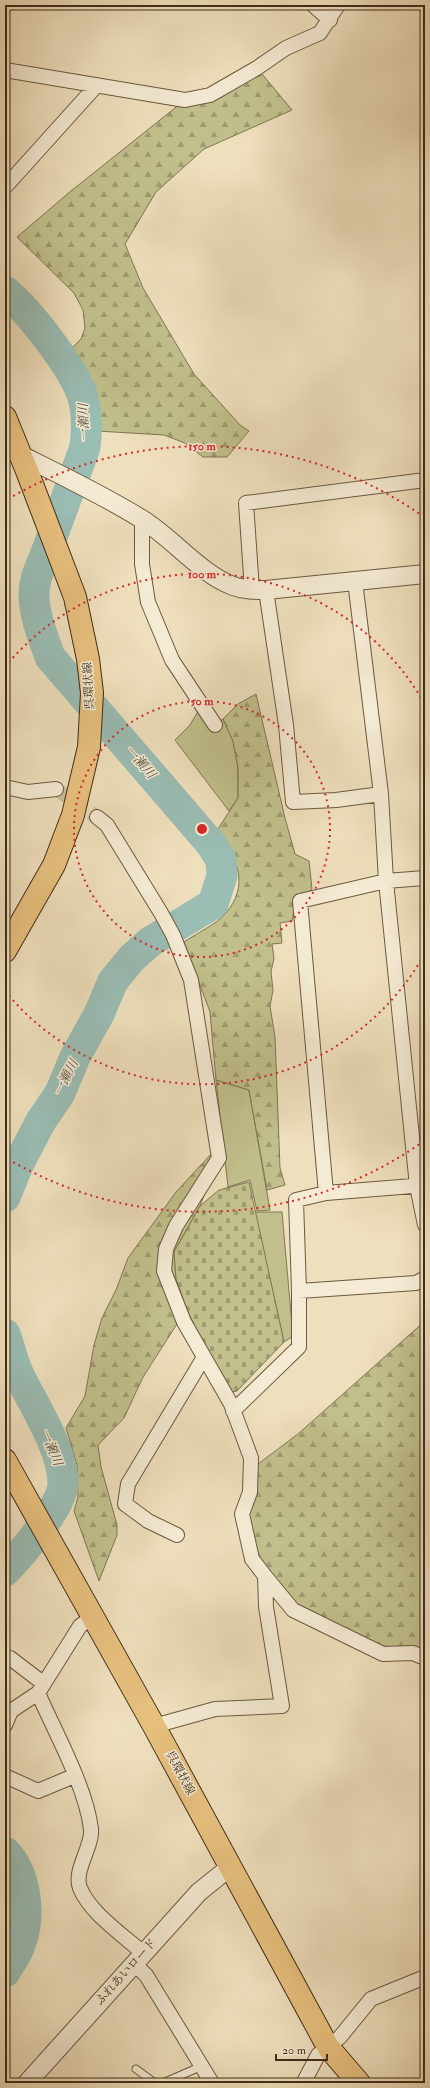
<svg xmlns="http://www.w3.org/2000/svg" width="430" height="2088" viewBox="0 0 430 2088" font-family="'IM FELL Double Pica','Noto Serif JP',serif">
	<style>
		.green { fill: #c1c08c; stroke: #807652 }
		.forest { fill: url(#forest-firs); stroke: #807652 }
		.cemetery { fill: url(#cemetery-stones); stroke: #807652 }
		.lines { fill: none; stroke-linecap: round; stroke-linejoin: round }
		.river { stroke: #9abdb4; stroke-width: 31 }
		.minor-tunnel { stroke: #ccbc9c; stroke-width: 14; stroke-dasharray: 14 7; stroke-linecap: butt }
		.service-casing { stroke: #6b5941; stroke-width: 9 }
		.minor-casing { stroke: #6b5941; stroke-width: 16 }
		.tertiary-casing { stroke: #6b5941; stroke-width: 20 }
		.primary-casing { stroke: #3f2c18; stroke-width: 24 }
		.service { stroke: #f5ebd4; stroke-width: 7 }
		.minor { stroke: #f5ebd4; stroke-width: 14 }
		.tertiary { stroke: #f5ebd4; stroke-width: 18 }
		.primary { stroke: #e8c07e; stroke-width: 22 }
		.ring { fill: none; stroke: #d62828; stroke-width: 2; stroke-dasharray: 2 4 }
		.labels { text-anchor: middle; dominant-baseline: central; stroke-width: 3; stroke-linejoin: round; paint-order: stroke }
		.street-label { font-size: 12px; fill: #3f2c18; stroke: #f5ebd4 }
		.water-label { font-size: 13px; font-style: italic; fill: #56503f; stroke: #f5ebd4 }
		.centre { fill: #d62828; stroke: #f5ebd4; stroke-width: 2 }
		.ring-label { font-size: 12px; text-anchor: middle; font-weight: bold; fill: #d62828; stroke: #f5ebd4; stroke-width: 3; stroke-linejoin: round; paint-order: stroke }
	</style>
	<defs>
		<pattern id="forest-firs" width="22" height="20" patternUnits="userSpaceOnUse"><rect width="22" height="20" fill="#c1c08c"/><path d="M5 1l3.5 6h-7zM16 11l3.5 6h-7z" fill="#9e9c71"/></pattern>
		<pattern id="cemetery-stones" width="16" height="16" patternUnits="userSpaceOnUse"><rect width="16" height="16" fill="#c1c08c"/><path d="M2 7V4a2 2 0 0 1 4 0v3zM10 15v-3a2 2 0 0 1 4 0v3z" fill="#9e9c71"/></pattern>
	</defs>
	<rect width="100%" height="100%" fill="#efe0bd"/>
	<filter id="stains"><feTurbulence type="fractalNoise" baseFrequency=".005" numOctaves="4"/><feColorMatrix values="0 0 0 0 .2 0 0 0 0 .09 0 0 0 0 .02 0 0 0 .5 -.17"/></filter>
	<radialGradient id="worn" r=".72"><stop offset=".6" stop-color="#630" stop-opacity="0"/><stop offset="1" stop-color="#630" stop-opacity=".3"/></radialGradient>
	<!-- green -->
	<path class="green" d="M200,708L215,725L223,719L233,741L238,768V798L229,811L175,740L190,725Z
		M216,1080L249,1090L270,1210L257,1211L250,1180L228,1187Z
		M255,1212H282L293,1336L284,1342Z"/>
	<!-- forest -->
	<path class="forest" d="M257,68L292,110L204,149L156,192L125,244L143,288L194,374L240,425L249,431L227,457H203L185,443L164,435L97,431C96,401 87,375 68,352L81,339L85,328L83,310L74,293L17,237L71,191L185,100Z
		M256,694L285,818L295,854L309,861L312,889L296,901L292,921L280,923L282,943L272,944L274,958L271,972L273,990L270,1006L275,1037L280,1168L285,1185L267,1190L249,1090L216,1080L210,1012L184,942C194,935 218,923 225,914C250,886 238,857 216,832L238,798V768L233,741L223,719L238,704Z
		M212,1153L208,1184L200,1206L174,1252L176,1279L188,1312L177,1324L143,1377L124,1418L98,1445L101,1467L117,1525V1535L99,1581L74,1511L78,1497L77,1465L66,1428L85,1396L94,1345L102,1318L116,1290L128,1258L176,1192Z
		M425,1321V1647L413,1653L355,1639L293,1610L265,1576L246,1530L254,1467L298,1434Z"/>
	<!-- cemetery -->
	<path class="cemetery" d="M249,1182L284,1342L237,1391L232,1392L226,1388L188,1312L176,1279L174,1252L200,1206L219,1190Z"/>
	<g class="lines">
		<!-- river -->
		<path class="river" d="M5,291C28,310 75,369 83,398C87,413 87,431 85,447C74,478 62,510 50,542C44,561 33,577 34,597C35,618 43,637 50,657L211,844L221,860L222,876L213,904L150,942L132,958L113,981L99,1014L75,1057L60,1093L41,1121L18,1165L5,1197
			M5,1334C10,1348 13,1362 19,1375C34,1406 63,1449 63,1484C63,1505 20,1556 5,1571
			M5,1852C27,1874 31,1917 20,1945C17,1954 10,1963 5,1972"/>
		<!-- minor-tunnel -->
		<path class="minor-tunnel" d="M56,789L97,817"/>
		<defs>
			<path id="service" d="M136,2069L155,2083
				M163,2083L202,2066"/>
			<path id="minor" d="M313,5L330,20
				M5,70L185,100L210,95L257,68L286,48L320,33L338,5
				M6,186L97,85
				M142,519V564L148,602L172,660L215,725
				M355,581L381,794L386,881L417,1186L425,1225
				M252,590L246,503L425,480
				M266,590L286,725L293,802L336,800L381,794
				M5,787L28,792L56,789
				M97,817L107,825L161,913L173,935L191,980L219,1158L176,1226L166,1249L164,1271L184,1322L231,1404L251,1458L250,1492L242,1514L252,1559L265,1576L266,1607L282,1706L215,1709L154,1726
				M326,1193L300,901L386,881L425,878
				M299,1291L416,1283L425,1278
				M233,1411L299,1347V1291L296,1200L326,1193L425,1185
				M177,1535L148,1521L125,1504L128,1484L204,1357
				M265,1576L293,1610L383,1654L413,1653L425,1658
				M92,1617L80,1626L38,1693C55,1732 86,1787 91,1829C93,1846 73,1871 80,1888C90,1913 123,1935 143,1953
				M5,1659L10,1658L43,1683
				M5,1725L11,1711L38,1693
				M5,1776L38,1791L74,1776
				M134,1964L146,1975L212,2083
				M305,2083V2080L318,2055L340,2037L371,1999L425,1977"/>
			<path id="tertiary" d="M5,447C50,470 96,491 140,518C172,537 199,573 233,586C244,590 255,590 266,590L425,574
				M27,2083L199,1892L230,1867"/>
			<path id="primary" d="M5,417L27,471L75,597L88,659L92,693L89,747L73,815L54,865L5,951
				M5,1460L154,1726L328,2047L359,2083"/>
		</defs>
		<!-- service casing -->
		<use href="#service" class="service-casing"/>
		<!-- minor casing -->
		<use href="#minor" class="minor-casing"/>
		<!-- tertiary casing -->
		<use href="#tertiary" class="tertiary-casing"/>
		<!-- primary casing -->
		<use href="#primary" class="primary-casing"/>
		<!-- service -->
		<use href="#service" class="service"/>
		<!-- minor -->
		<use href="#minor" class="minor"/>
		<!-- tertiary -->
		<use href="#tertiary" class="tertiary"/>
		<!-- primary -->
		<use href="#primary" class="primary"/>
	</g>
	<!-- distance rings -->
	<g class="ring">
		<circle cx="202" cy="829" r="128"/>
		<path d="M424 955A255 255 0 0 1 5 991M5 667A255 255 0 0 1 424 703"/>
		<path d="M424 1141A383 383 0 0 1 8 1159M8 499A383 383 0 0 1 424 517"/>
	</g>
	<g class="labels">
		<!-- street labels -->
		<g class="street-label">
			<text transform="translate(89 686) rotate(-93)">呉環状線</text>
			<text transform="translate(180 1773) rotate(62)">呉環状線</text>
			<text transform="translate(126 1972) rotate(-48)">ふれあいロード</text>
		</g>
		<!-- water labels -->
		<g class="water-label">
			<text transform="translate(84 423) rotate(-92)">一瀬川</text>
			<text transform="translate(140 762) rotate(49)">一瀬川</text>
			<text transform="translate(66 1078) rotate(-63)">一瀬川</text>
			<text transform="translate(51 1447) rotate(68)">一瀬川</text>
		</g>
	</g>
	<circle cx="202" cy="829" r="6" class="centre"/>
	<g class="ring-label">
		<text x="202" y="450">150 m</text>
		<text x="202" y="578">100 m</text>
		<text x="202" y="705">50 m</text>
	</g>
	<!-- margin -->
	<rect width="430" height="2088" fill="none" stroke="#efe0bd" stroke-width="20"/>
	<rect x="6" y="6" width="418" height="2076" fill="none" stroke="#3f2c18" stroke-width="2"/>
	<rect x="10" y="10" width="410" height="2068" fill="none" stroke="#3f2c18"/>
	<!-- scale -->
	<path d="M276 2054v6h51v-6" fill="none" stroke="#3f2c18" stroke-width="2"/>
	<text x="282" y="2054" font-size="12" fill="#3f2c18" stroke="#f5ebd4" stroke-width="3" paint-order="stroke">20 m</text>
	<rect width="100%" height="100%" filter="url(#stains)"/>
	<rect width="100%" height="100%" fill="url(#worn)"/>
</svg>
